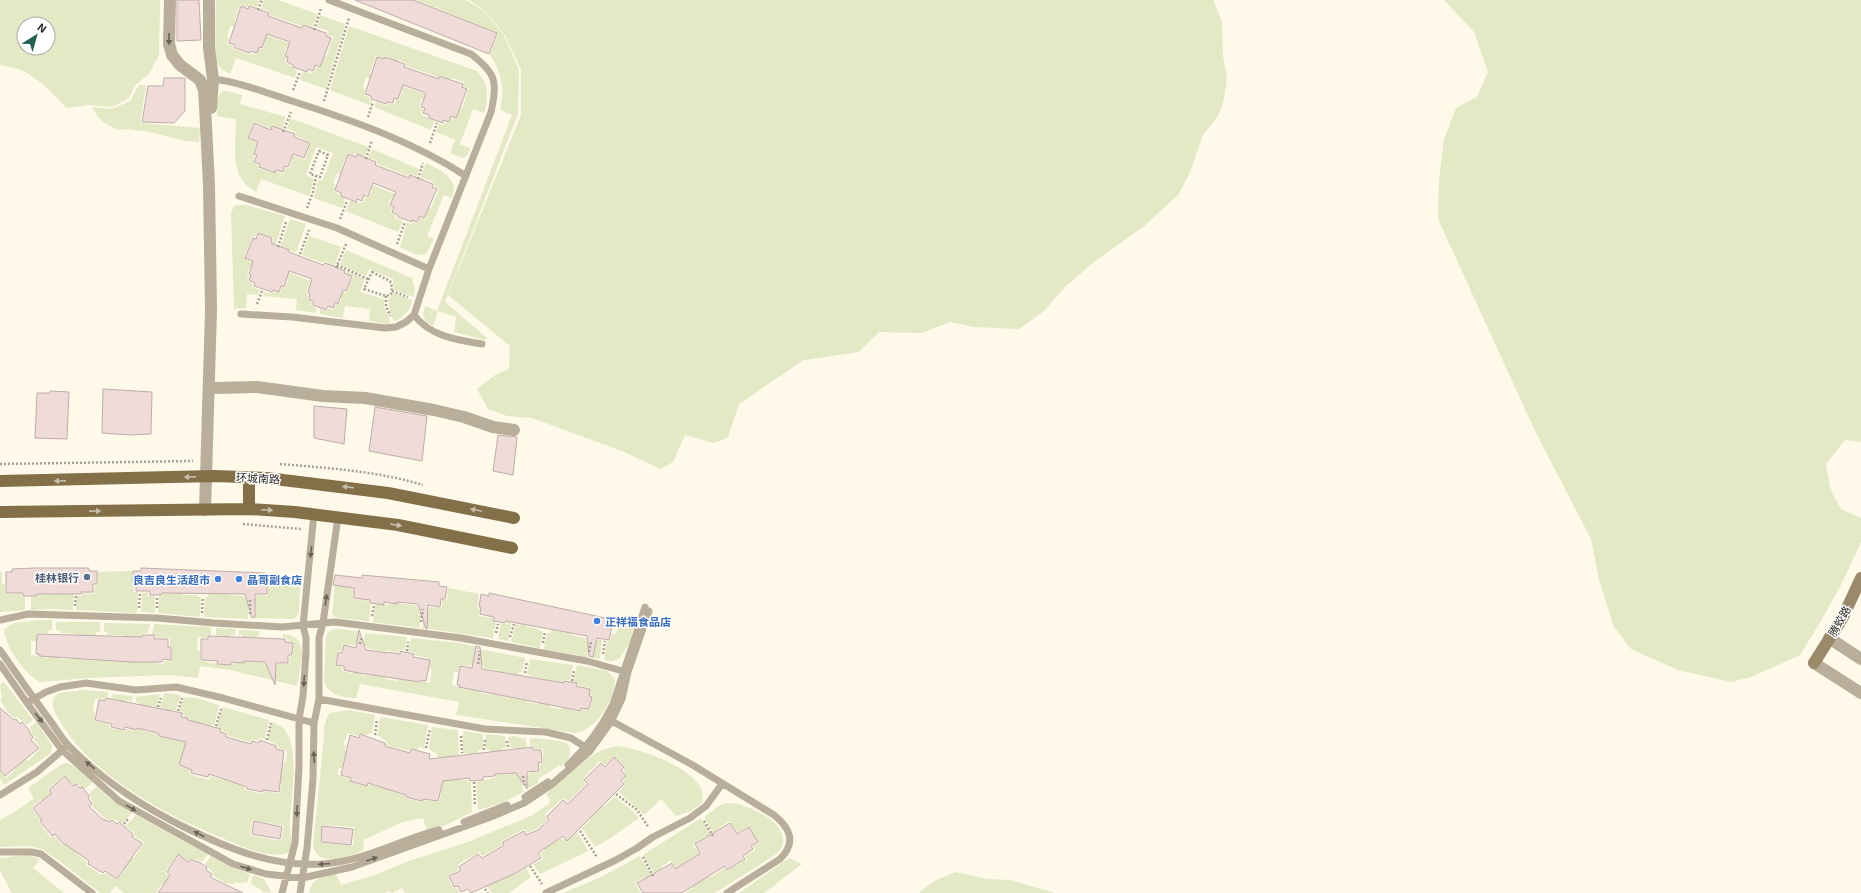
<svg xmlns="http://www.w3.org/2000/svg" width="1861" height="893" viewBox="0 0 1861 893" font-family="'Exo 2','Noto Sans SC',sans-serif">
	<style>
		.green { fill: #e3e8c5; fill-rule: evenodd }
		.building { fill: #efdcd8; stroke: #beaca8 }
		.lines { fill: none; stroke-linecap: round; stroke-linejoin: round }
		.path { stroke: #a5a195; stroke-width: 2.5; stroke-dasharray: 2 2; stroke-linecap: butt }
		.service { stroke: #b9ae99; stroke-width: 7 }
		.minor { stroke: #b9ae99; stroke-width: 12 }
		.secondary { stroke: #9a8a6a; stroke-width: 12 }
		.primary { stroke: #847048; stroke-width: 12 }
		.oneway { fill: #6a6457 }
		.oneway2 { fill: #c8bfad }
		.service-dot { fill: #5c6f8a; stroke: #fff; stroke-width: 1.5 }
		.shop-dot { fill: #3f7fe0; stroke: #fff; stroke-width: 1.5 }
		.labels { text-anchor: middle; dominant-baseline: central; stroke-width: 3; stroke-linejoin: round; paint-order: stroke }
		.street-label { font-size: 11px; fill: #292721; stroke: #fff }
		.service-label { font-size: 11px; font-weight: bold; fill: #4e5e75; stroke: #fff; text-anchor: end }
		.shop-label { font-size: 11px; font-weight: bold; fill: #366cbe; stroke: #fff; text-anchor: start }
	</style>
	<rect width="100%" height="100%" fill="#fef9e9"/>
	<!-- green -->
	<path class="green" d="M0,0H160L159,55L149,74L135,85L129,98L112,107L89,105L67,108C45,86 32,69 0,65ZM24,24H48V48H24Z
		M216,0H260L256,11L254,10L255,7L249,5L247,7L240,5L234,22L239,25L238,28L230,26L227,37L229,38L227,44L234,46V49L251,55L253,53L257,54L259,49H263L266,39L261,37L263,34L295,45L293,50L286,48L284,56L287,58L285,62L297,70L295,78L236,58L230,74L221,69L215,59Z
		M264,0H278L317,14L312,30L311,29V27L303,24L302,26L269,15L270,12L263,9L260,12Z
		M416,0H466L484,11L504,35L519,70L518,114L445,302L487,338L484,340L454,332L456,317L438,311L433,326L426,321L423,316L425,306L437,311L512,115L500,110C505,89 502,73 490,55L498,33Z
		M469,0H1213L1222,22L1223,56L1227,78L1224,99L1218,116L1203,135L1190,172L1179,194L1144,226L1095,261L1065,287L1044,311L1019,329L974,327L950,322L922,333L879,332L859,352L804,360L783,374L739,404L728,437L714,443L685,435L673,462L660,469L622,451L532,418L507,416L488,409L477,389L495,375L509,369L510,346L448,295L521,115V70L505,35L485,11Z
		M1444,0H1861V442L1845,440L1826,464L1830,488L1841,509L1861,518V542L1841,585L1822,619L1800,655L1751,677L1731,682L1678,670L1631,649L1614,627L1599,580L1591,539L1535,431L1438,219L1439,180L1444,139L1456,108L1477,97L1488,72L1474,32Z
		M320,15L345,24L326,89L300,80L302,72L313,73L316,67L320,68L323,60L318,58L319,55L326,57L333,37L327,35L328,31L317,27Z
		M349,26L477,71C489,85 489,96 484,113L473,109L460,144L470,148L467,156L462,158L450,153L455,140L436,132L439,124L444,125L445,122L449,124L452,118L456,119L459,110L454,108L455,106L462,108L469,88L463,86L464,82L452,78L450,81L447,80V78L439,75L438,77L406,66V63L399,60L398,63L390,61L391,58L385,55L384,58L376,56L370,74L375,75L374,79L366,77L363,87L365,89L364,95L369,97V99L372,101L370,105L330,90Z
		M139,85H146L140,123L200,128L199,142L186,141L150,132L127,129L118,130L103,122L97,116L92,107L112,109L130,101Z
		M398,85L431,96L429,101L422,99L419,107L423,109L421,114L434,121L431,130L374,107L376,102L387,106L388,103L394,105L396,99L399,100L403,91L397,88Z
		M223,91H228L242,95L240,104L286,117L281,131H278L280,128L272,125L270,128L253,122L247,138L262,145L261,147L256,146L253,154L255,156L253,162L258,165V168L275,174L276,172L283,174L286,168L289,169L293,157L286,155V153L305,160L311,142L296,136V132L287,129L290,118L368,147L364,159L361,158L362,155L356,153L355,155L347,153L341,170L345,172L344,176L337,173L333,184L336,185L334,191L345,199L342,208L314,198L318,180L322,181L333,153L316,147L306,175L314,179L309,196L261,179L256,192C228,177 236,146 236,119L217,116C217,108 215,96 223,91Z
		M372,149L419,169L417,176L409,174L408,176L377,164V161L371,158L367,160Z
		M426,163C435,167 454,176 454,189C454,191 452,195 452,198L444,195L427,236L434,239L426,254L417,255L400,247L407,223L412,224L413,222L418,223L420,218L425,219L428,210L424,208L425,206L431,208L439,189L434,186V182L422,178L419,181Z
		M370,184L400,196L398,199L392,197L388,205L392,208L390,212L396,215L395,218L403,221L398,232L346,211L350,201L363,203L365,198H369L373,189L369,186Z
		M238,205H246L285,216L275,246L271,245L274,238L257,232L255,237H252L244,258L252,262V265L256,267L255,270L249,268L247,274L249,276L247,280L253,284L252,287L260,290L258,295L247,294L246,308H236L234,310L231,213L234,206Z
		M290,219L306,224L296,253L283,247L280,248Z
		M309,236L341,247L334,267H332L331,264L324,261L323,263L302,255Z
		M346,250L412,278L415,290L414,297L394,290L393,279L369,269L366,276L340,265Z
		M285,271L316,283L315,284L309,283L306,292L309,294L307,298L312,301L311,305L316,308V313L296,310L297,299L263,296L265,292L272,294L274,291L280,293L281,288H285L288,279L280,276Z
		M347,271L365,279L360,292L384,299V307L391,323L386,324L369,321L370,309L345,306L343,318L320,314V309L327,311L329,308L333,310L336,304L339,305L342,298L336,295L338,289L346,293L353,276L346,273Z
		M394,293L412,300C411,309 403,319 394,321L390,313L388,299Z
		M132,571V584H134V592H138L137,613L76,610L77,596H82V593L94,594L95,585H98V572Z
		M0,572H2V584H5V594H21L22,597H25V610L0,612Z
		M336,575L351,576V589L353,590V599L369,601V604H371L369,621L338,618L332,615Z
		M274,576H289L291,584L300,585L299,613L294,619L253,618V599L256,598V595L268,596V587H273Z
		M51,586L74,596L73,610L51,609L31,610V597H38V595H50Z
		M224,587H228V595L244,596V598L248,599V619L204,617L205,597H208L209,594H223Z
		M448,588L479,594L477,608L480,609L479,616L492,618V621L496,623L493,638L422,628L425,609L429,610L430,607L442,608V600H447Z
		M181,591L182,595H197V597H201L200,617L158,613L159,596H163L164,594H177L178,592Z
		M148,592V596H155V613L141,612L142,593Z
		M399,596H401V604L417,605L418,609H422L419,628L373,622L375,605L397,604Z
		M40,620H52V630H49L48,633H36V641H31V655L48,658L49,655L60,656V659H71L72,657H83L84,659L96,660V657L107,658V661L118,662L119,659L143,663L144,660H152L153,663L164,664V661L172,660V646L170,645V638H156V635L152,634L154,624L211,627V635H208L206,638L198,637L197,651H200V661L232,666L233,663H245L246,655H248V662L264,663L265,666L276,667L277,664H289L290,656H293L294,642L287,641V638L283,637V634C312,636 300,666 297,686L230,670L200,666L198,678L169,675L89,678L40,682C25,674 5,647 4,629L14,623Z
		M56,622H100V632H96L95,636L81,635L80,642H77V634L61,633V631L56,630Z
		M508,622L511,623L508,641L498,639L501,623L506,624Z
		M521,622L524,623L525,626L539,629V630L543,632L540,648L511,642L516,624L520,625Z
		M104,623L150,624L148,633L141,634L140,636H127V638H123V635H107V632H104Z
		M619,623L634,626L629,644L619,659L612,661L604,660L607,642L610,641L612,634H616Z
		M568,626L571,627V635L586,638V641H589L587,657L544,649L547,633H550L552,630L566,633Z
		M216,628L235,629V635H230V639L221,638L220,636L216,635Z
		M335,629L360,631L358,644H355V646L343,644L341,652L338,651L335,665L342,667V671L352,673L353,670L361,672L362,675L373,676L374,673L386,675L385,679L398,681L399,677L420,683L421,681L430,683L432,669L429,668L431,659L415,655V653L408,651L411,638L460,643L476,647V664L472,663L471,666L459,665L458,672H454L452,685L469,690L470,688L480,690V693L492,695V692L504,694V697L515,699L516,696L527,698L526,702L538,704L539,701L550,703V707L561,709L562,706L571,707V710L582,712L583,709L590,710L593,696L590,695L591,688L578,685V683L573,681L577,665L607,671L615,679C614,700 597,729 576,733L456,715L459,702L360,684L356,698C343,698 327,695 324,680L326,636L330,631Z
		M239,630L259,631V636L255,637V639H242L243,635H239Z
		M365,633L407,637L405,650H399L398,652L386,650L385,659L382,658L383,652L367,648V646L363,645Z
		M598,639L602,640L600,659L590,657L593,642L597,643Z
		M481,649L525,658L522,672H519L518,675L504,672L502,679L499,678V671L484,668L483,665L479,664Z
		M530,659L573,665L570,680H563V682L550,680L549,682L546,681L545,679L530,676L527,673Z
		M4,682L33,720L27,725L17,717L14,718L7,712L0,699L2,698L0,685Z
		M85,690L109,692L107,697H105L104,700L95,698L93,711L95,712L94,721L109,725V728L125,731L126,729L138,731L140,723L142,724L141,730L157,734L158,736L169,739L170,737L187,738L182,759H180L178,766L190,770L189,774L209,780L211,776L223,780L226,772L235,773L233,783L245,787V790L264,794L265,791L280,794L281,784L278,783L277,765L283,766L284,762H286L287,751L278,748V746L268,740L272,722C277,724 282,726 285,730C300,752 291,797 290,821C289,831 293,842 290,852C269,861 239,845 220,837C165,815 90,774 60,721C55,713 52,708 53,698L59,693ZM253,820L284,826L281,841L250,835Z
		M164,693L181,695L176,710H172V713L164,711V708H160Z
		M113,694L133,696L132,701L127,700V704L118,702V700L112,698Z
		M160,694L157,707L152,706L151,709L139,707L140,703L136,702V697Z
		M184,697L196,698L219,705L214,725H209L208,727L188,724L190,718L182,715V712L179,711Z
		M223,707L269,720L265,739L259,738L258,741L251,739L250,742L228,736V734L222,731L223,729L217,727Z
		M349,710L375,715L372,734L369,733L368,735L359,734L358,736L348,733L343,745L346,746L345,750L350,753L349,758L344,757L342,768H339L337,774L349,779V781L368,787L369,784L382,788L385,781L394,782L392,791L405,796V798L422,802L423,800L439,802L441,793L437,792L446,760L437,757V754L429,749L432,727L458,730L459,754L455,755L450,772L451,780H468V782H471L472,812L442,827L427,830L423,818L403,822L363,840L364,850C350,856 318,869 313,846L324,737C324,728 324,721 330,713ZM322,825L354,827L353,846L320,843Z
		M380,717L428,725L424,748L419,747L417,750L410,748L409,751L386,745L387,742L377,735Z
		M36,722L52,745L51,753L4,785L0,778V772L6,778L15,770L14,767L23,756L28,761L41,748L34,740L35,737L30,733L32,730L29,728Z
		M463,731L483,734V750H478V754L469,756L468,753H463Z
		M486,734L505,736L506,748L502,749V752L491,753L490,750L486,749Z
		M515,736L526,739L527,746L524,747L523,749L516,750L515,748H510L508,737Z
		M536,738L560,741L568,744C573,753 568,761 561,767L560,765L538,779V783L527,789L525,776L529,775V773L540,772V764L543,763V749H535L534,746H530V739Z
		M618,746C641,749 689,766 701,788C703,793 703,798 702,803L691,811L676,816L661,799L644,815L619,792L625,784L623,780L627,776L623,770L625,767L614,756L605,765L600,761L583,779L586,784L568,802L563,798L545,814L548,819L538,828L527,833L524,829L502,841L501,846L482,856L479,852L459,864V869L448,876L453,889L457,888L460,893H405L402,888L392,893L389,891L385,893H309C311,878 324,876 336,874L341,885L375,875L409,861L468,842L533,815L551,802L546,794C566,777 590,749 618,746Z
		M65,763C76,764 84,775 93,782L85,789L76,783L73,785L65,775L48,789L54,798L43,801L41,800L31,808L41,820L39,821L50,837L55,836L63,846L73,839L81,845L77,854L87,862L86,865L102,875L106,873L117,880L124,871L122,868L128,854L134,858L144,842L134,836V833L126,826L136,815L208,854L202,862L197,859L195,861L190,858L188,861L177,854L165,873L174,879L165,885L162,884L156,893H124L115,886L110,893H100L61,862L42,849L30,846L0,847V820L16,811L34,798L28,788L59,766Z
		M499,768L500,775L516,774L518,777L522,776L523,792L502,803L478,810L476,782L497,777L496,769Z
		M97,786L108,797L132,813L123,823L112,819L110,821L102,816L92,806L93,803L89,794Z
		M615,797L632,810L639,818L606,841L595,847L582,828L590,820L588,816L599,802L604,806Z
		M726,803C749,801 804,831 775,855L715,893H685L694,887L693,884L706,875L709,878L725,868L727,871L747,859L745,856L755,850L753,846L759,843L749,826L737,833L730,821L716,830L717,833L714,835L704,817L719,806Z
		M701,818L712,836L708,839L706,836L693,845L699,854L676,868L671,860L661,867L663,870L655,875L643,855Z
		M577,832L588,851L540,874L533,864L543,859L540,853L545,850L543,844L552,837L556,841L562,838L567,842Z
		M26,855L40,859L33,868L64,893H12L0,871V858Z
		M211,856L231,867L250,874L247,883L243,882L241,884L236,882L234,884L225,883L212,875L213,873L205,864Z
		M640,856L652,876L647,881L644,877L635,883L641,893H563L601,877Z
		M789,858L802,864L764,893H739Z
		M526,868L531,877L509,893H492L487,886L512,869L515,875Z
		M956,872L987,879L1010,880L1055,893H919L934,881Z
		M253,875L264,879L272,893L262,892V890L251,884Z"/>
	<!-- building -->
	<path class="building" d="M177,0H199L201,40L177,41Z
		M355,0H413L497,33L489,54Z
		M241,6L248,9L249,6L269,13L268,16L302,28L303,25L326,33V36L331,38L320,67L315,65L313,71L308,69L307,72L293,67V65L287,62L288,57L285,56L290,42L267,34L262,48L259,47L257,53L251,51L250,53L235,48V45L229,43Z
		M377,57L384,59L385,57L405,64L404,67L439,79V76L463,84L462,87L467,89L456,118L451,116L449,122L443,120V123L429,118V115L423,113L425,108L421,107L426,93L403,85L398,99L394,98L393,103L387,102L386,104L371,99V96L365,94Z
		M164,78H185V111L174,123L142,122L148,86H163Z
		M254,123L271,130L272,126L295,134L294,137L310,143L304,158L293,154L288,167L285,166L283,172L276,170L275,173L259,167L260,164L254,162L257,155L254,154L258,142L248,138Z
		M348,154L356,157L357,154L364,157L376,162L375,165L409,178L410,175L433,184L432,187L437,189L424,218L420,216L417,222L412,220V222L398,217V215L392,212L394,207L390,205L396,192L373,183L368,197L364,195L362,201L357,199L356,202L341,196V193L335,190Z
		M258,233L272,238L271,243L289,250V252L323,265L325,263L336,267L345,271L344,273L352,276L346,291L343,290L338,304L335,302L333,308L328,306L326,310L313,305V301L309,299L310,293L308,292L312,279L289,271L284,287L281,286L279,292L273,290L272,292L254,286L255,283L249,280L251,275L249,274L253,261L245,258L253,238L256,239Z
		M103,389L152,392L151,434L132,435L102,433Z
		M50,391L69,392L67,439L35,438L37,393H50Z
		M314,406L347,409L344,444L314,438Z
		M375,407L427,416L422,461L369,451Z
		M498,435L517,437L513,475L493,471Z
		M35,568H89V571H97V584H93V592H81V594H37V596H23V593H6V572H12V569Z
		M141,568L265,573V575H267V594H255V617L252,618L245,594L162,593V595H150V591H136V583H133V571H141Z
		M335,575L362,578V575L439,582V586L447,587L445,599H441L440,607L428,605L427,629H426L418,604L397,602V604L384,602V605L370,603V600L354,598V588L333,585Z
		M489,593L610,619V621H613L609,640L597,638L593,657L589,656L587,636L506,621L505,623L493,621L494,617L480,614L481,607H479L481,594L489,596Z
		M359,630L366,650L387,653V652L400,654V651L414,654L413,657L430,660L426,681L420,680V682L359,673L344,670V666L336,665L338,653H342L344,645L356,648Z
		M37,634L142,637V635H155L154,639H168V647H171V660L163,659L162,662H132L39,656V654H36Z
		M208,636L285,639V642L293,643L292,655H288V663H276L275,685L265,662L244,661V663L231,662V665L217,664L218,661L201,660V639H208Z
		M476,646L480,647L482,669L564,683V681L577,683L576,686L590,689L589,696L592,697L589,709L581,708V711L459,687L460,685H457L460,666L472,668Z
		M106,698L182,713L181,717L188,718V720L221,729L220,732L226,734V737L251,744L252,741L259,743L260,740L276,746V749L284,751L279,792L263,790V792L247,789V787L209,774L208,777L191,773L192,770L179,765L186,742L159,736L158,733L137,728V730L125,727L124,730L111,727V724L95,720L99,700L105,701Z
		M0,708L14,720L16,719L20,724L22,722L30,731L29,733L33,737L31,740L39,748L5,776L0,770Z
		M360,734L385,743V746L410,753L411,749L430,754L429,759L533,747V750H541L542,762L538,763L539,771L527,772V789L516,773L495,774V776L483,777V780L470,781L469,778L443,781L438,801L423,799L422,801L406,797V795L368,783L367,786L350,781L351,778L341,775L350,735L359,738Z
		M614,757L624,767L621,770L626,776L621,780L624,784L567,841L563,836L538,853L541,858L516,873L471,893L468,889L461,892L458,886L454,887L449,876L460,871V866L478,854L482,858L503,846V842L524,831L526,835L538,830L549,820L547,816L563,800L568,804L588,784L584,780L601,763L605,767Z
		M65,776L73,786L76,784L80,788L82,787L89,796L88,798L92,804L89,806L101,818L110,822L112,820L117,824L119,822L133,834L132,837L142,843L117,879L105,871L103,873L88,864L89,861L65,844L64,845L55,834L52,836L40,821L42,820L33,808L52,793L49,790Z
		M254,821L282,827L280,839L252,834Z
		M730,823L737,834L749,827L758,842L751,846L753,849L743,856L745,859L727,870L725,866L682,893H643L637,883L672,863L675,869L700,854L695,844Z
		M322,826L353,829L351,845L321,842Z
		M178,854L188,862L191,859L196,862L197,861L207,867L206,870L212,874L210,877L243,893H158L170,875L167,872Z"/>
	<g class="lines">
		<!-- path -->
		<path class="path" d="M258,10L262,0
			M314,30L321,8
			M293,90L300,72
			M324,101L349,18
			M368,117L373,102
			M283,132L291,112
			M430,143L437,123
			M319,151L328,155L320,177L310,174Z
			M366,159L372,140
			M418,179L423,163
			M307,208L313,192L316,176
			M340,219L347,201
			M397,244L405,222
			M278,247L286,222
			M300,254L309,230
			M337,265L368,279
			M336,268L346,244
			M372,272L390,281L392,287L391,294L386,296L364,289Z
			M392,291L408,297
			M386,296V306L390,316
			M257,304L262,291
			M0,464L193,461
			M280,464C328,468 377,471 423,485
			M243,524L301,529
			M75,606L76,596
			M139,608L140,592
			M157,608V596
			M202,613L203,597
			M250,614V599
			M372,616L374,605
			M421,622L423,609
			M496,633L498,624
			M510,637L514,624
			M543,643L545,632
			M360,644L362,637
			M407,651L408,642
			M589,652L591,642
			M603,654L605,641
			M478,664L480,651
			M525,673L527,661
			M572,681L574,670
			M158,707L161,698
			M178,711L182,698
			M216,726L221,709
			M375,735L377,719
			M461,736L462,753
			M267,740L271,723
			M507,741L508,748
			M426,748L430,729
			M484,750L485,740
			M523,776L525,785
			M474,782L475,806
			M616,794L637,810L649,828
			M704,821L713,836
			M124,824L129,818
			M580,831L597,857
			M643,857L653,876
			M530,866L542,884
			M485,889L488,893"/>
		<!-- service -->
		<path class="service" d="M213,79C241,82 269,94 295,102C354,121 414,142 466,176
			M239,196L337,228L429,269
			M241,314L292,317L385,328L396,327L406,322L414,315L429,269L491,112C498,82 496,73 471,54L329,0
			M414,315C430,336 456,340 482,344
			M0,620L28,614L157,618L214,623L282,627L335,622L461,638L587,661L626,672
			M0,650C16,673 32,696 49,719C56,728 61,738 69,746C102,780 140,805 182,826C227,848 271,867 323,864C364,861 400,840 439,830
			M0,664L27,703L62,750L119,801L233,864L266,874L302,878L352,867L491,817L524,803L551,785L590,751L611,722L622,699L628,672L649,611
			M319,699L485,729L546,732L571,738L588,749
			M30,701L46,692L60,687L86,683L136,690L176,687L223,698L314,723
			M608,719L691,764L774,815C790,828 797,842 780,859L727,893
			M568,765C587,747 602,727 613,704L645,607
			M0,795L37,772L66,747
			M525,797L548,782
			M464,822L507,805
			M0,852H32L41,854L92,893
			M282,893L295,843L299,766V719L303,696L306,653V638L303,626L314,513
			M300,893L307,848L313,779L314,723L319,699V638L323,623L338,517
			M546,893L616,860L637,848L653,837L690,818L706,806L722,784"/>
		<!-- minor -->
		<path class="minor" d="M170,0L169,44L172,55L180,65L200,80L204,90L205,106L209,185L211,310L205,510
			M209,0V48L213,79L211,108
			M216,388L257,387L323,396L365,398L434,410L464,417L493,427L514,430
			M1829,638L1861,659
			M1814,663L1861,693"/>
		<!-- secondary -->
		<path class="secondary" d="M1814,663L1843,617L1861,578"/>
		<!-- primary -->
		<path class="primary" d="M249,477V509
			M0,481L214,476L267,478L388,493L514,518
			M0,512L249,509L295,512L398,525L512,548"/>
	</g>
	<!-- one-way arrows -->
	<defs><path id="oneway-solid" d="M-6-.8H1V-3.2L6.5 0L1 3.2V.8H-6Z"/></defs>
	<g class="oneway">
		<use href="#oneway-solid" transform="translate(169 39) rotate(89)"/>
		<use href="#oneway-solid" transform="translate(311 552) rotate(96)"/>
		<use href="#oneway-solid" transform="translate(326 600) rotate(-83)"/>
		<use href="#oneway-solid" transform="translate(304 681) rotate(94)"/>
		<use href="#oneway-solid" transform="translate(39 718) rotate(51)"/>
		<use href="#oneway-solid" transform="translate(314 757) rotate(-93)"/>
		<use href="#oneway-solid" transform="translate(90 765) rotate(-140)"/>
		<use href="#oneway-solid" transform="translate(131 808) rotate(31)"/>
		<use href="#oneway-solid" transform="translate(297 811) rotate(93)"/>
		<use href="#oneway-solid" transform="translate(199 834) rotate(-153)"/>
		<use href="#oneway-solid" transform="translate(372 859) rotate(-19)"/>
		<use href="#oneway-solid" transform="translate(324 864) rotate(176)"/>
		<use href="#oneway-solid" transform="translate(246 868) rotate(17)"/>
	</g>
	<g class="oneway2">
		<use href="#oneway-solid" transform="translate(190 477) rotate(178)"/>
		<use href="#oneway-solid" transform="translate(60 481) rotate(179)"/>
		<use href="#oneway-solid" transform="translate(348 487) rotate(-173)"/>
		<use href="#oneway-solid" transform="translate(267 510) rotate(3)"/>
		<use href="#oneway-solid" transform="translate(476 510) rotate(-168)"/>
		<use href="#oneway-solid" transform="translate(95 511) rotate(-1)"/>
		<use href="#oneway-solid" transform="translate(396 525) rotate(9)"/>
	</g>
	<!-- markers -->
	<circle class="service-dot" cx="87" cy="577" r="4"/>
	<g class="shop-dot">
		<circle cx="218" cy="579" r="4"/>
		<circle cx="239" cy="579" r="4"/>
		<circle cx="597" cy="621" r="4"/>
	</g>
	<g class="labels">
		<!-- street labels -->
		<g class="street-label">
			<text transform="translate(258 478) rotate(3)">环城南路</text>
			<text transform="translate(1839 621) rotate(-60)">腾蛟路</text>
		</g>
		<!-- service labels -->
		<g class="service-label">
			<text x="79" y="577">桂林银行</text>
		</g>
		<!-- shop labels -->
		<g class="shop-label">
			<text x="210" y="579" text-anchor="end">良吉良生活超市</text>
			<text x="247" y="579">晶哥副食店</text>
			<text x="605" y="621">正祥福食品店</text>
		</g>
	</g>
	<!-- north arrow -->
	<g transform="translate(36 36) rotate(37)"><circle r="19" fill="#ffffff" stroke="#a9a9a6"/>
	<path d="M0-3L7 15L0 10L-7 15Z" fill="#206353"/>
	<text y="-6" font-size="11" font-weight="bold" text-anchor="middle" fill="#292721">N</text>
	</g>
</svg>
